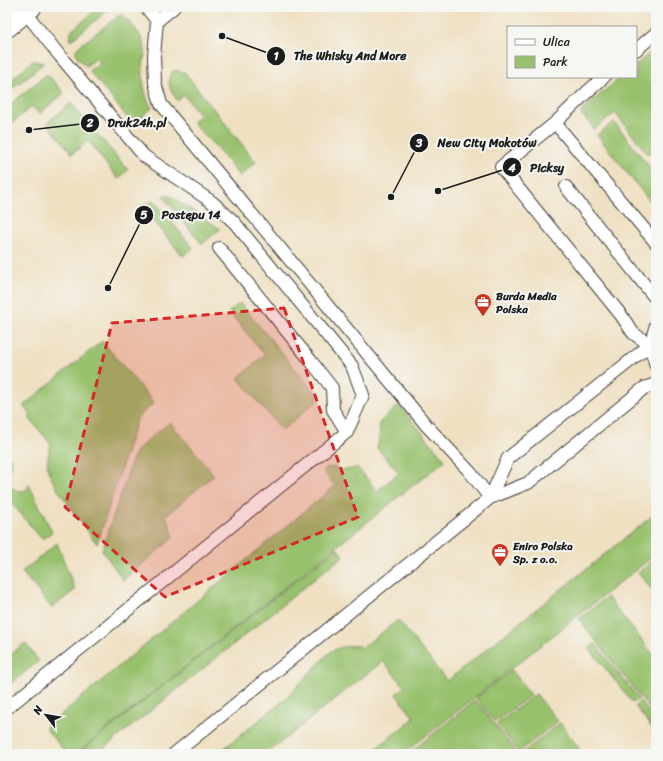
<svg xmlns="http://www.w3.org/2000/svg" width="663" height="761" viewBox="0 0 663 761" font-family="Sriracha,sans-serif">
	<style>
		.green { fill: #98c16d; stroke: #5a6e44 }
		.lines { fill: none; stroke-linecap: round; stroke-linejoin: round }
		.lane-casing { stroke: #3c3935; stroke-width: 14 }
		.primary-casing { stroke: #3c3935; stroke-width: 24 }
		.lane { stroke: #fff; stroke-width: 12 }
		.primary { stroke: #fff; stroke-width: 22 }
		.marked { fill: #d62828; fill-opacity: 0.2; stroke: #d62828; stroke-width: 3; stroke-dasharray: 8 5; stroke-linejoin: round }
		.labels { text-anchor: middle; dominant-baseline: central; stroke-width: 4; stroke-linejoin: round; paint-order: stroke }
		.poi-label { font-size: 11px; font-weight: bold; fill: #1c1c1c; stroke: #f6f6f2; text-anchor: start }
		.leader { fill: none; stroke: #1c1c1c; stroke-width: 1.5 }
		.callout-dot { fill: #1c1c1c; stroke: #f6f6f2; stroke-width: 1.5 }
		.mark-label { font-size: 12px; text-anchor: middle; font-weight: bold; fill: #fff }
		.callout-label { font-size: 12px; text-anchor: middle; font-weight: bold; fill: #1c1c1c; stroke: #f6f6f2; stroke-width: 4; stroke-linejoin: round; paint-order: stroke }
	</style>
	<rect width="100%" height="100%" fill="#f6f6f2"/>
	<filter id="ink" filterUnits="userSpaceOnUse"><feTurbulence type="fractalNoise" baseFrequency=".025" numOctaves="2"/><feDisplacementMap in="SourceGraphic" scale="8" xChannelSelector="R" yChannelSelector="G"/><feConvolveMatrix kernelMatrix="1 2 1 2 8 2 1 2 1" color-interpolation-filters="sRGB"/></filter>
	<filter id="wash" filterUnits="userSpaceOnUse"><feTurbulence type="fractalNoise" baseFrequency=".012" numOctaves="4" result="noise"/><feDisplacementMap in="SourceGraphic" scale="16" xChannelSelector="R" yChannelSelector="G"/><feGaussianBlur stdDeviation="0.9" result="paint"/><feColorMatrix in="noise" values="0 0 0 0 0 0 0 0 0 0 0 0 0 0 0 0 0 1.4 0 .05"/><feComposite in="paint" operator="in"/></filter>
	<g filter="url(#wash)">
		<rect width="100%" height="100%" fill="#efe0c2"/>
		<!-- green -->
		<path class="green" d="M100,7H112L70,41L71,31Z
			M122,15C132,23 144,37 145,50C145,56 144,61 143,66C142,79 144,97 152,108L133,124L89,71L100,62L97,58L86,66C81,61 73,56 77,48L118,16Z
			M656,48V148L651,152L647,153L615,113L594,129L581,113L584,108L621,77H636V65Z
			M33,61L44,63L7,93V83Z
			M173,71H178L184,72L256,162L239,176L218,149L192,122L200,115L184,95L177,101C172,91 164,81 173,71Z
			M47,74L64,93L39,114L32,106L7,127V107Z
			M71,103L128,170L118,179L88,141L72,154L47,123Z
			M614,122L656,175V209L597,135Z
			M167,195L172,197L220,229L202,244L163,196Z
			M154,201L193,248L183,256L141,206Z
			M240,303L316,394L318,400L282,430L238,378L265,355L229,312Z
			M102,341L154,403L137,418L97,544L58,490C55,484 50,477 48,470C46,462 49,452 51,444L29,418L32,416L23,406Z
			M399,405L445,460L76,754H67L45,728L335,486L323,471C329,464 338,470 347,470C350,470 354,468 357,467L377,491L399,473L377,448C380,439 380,432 379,423Z
			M170,422L214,475L166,515L174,537L123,580L102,550L135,452L150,438Z
			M7,455L12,460C8,470 9,477 11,487C17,491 20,492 26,490L29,485L52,532L42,539L7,498Z
			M656,513V554L403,754H377L374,750L414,718L396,694L405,687L383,661L266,754H217L284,700L329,653C337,647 349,645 359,646L362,648L398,620L447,681Z
			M57,543L75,590L52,608L22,572Z
			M337,548L343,556L97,754H77Z
			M656,558V594L638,573Z
			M607,597L655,657L656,665V717L579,619Z
			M25,643L39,661L10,684L7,681V657Z
			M595,644L639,699L633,703L589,648Z
			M512,670L531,695L495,722L476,698Z
			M536,694L558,721L519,752L497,724Z
			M475,700L518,754H408Z
			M640,701L656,721V733L635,706Z
			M560,723L583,754H521Z"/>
	</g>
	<g filter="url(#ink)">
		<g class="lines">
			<defs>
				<path id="lane" d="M146,7L157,21L154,56L155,83L161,104L427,426L470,472L490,498
					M157,21L174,7
					M636,50L656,33
					M555,123L586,93L604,77
					M566,187L656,299
					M219,248L311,361L332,388L333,410L347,432
					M656,325L650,345L656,366
					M490,498L508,458L650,345L633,333L621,315L501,167L555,123L656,243
					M7,708L347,432L363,395L352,366L234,222L212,202L144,156L60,56L25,12
					M174,754L490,498L528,483L644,388L656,384"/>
				<path id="primary" d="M7,26L30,7"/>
			</defs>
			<!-- lane casing -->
			<use href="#lane" class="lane-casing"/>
			<!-- primary casing -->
			<use href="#primary" class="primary-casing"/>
			<!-- lane -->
			<use href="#lane" class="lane"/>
			<!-- primary -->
			<use href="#primary" class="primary"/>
		</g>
	</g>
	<!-- marked area -->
	<path class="marked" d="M284,308L358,517L165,597L65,507L112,323Z"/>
	<!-- icons -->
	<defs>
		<symbol id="office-pin" viewBox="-11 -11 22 30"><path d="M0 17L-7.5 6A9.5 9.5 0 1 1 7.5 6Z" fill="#c8321e" stroke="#f6f6f2"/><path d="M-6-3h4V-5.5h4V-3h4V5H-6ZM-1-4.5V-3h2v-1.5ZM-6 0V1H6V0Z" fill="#fff"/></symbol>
	</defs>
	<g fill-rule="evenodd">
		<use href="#office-pin" x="473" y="292" width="20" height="27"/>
		<use href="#office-pin" x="490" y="542" width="20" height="27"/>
	</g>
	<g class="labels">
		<!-- poi labels -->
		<g class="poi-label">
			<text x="496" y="296">Burda Media<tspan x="496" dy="13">Polska</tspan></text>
			<text x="513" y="546">Eniro Polska<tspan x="513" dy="13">Sp. z o.o.</tspan></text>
		</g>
	</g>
	<!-- callouts -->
	<path class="leader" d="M222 36L276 56M29 130L90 123M391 197L419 143M438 191L512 167M108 288L144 215"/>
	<g class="callout-dot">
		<circle cx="222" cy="36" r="4"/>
		<circle cx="29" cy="130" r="4"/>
		<circle cx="391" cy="197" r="4"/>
		<circle cx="438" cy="191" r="4"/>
		<circle cx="108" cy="288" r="4"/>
		<circle cx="276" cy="56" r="10"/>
		<circle cx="90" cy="123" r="10"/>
		<circle cx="419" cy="143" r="10"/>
		<circle cx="512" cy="167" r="10"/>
		<circle cx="144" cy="215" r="10"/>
	</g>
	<g class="mark-label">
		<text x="276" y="60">1</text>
		<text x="90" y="127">2</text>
		<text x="419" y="147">3</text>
		<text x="512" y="172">4</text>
		<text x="144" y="219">5</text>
	</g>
	<g class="callout-label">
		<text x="350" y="60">The Whisky And More</text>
		<text x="137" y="127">Druk24h.pl</text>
		<text x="487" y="147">New City Mokotów</text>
		<text x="547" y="172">Picksy</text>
		<text x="191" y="219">Postępu 14</text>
	</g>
	<!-- margin -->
	<rect width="663" height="761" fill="none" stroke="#f6f6f2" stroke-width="24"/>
	<!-- legend -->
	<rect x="507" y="26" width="130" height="52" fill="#f6f6f2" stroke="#9f9f9c"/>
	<rect x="515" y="39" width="20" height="6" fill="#ffffff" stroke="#9f9f9c"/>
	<text x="543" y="46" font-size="12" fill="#1c1c1c">Ulica</text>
	<rect x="515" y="56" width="20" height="12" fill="#98c16d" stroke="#9f9f9c"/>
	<text x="543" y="66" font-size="12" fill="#1c1c1c">Park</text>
	<!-- north arrow -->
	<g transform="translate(46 715) rotate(301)" stroke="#f6f6f2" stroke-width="3" paint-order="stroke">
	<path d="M0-3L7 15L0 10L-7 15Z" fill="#1c1c1c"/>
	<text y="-6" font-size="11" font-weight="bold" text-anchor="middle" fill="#1c1c1c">N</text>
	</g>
</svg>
